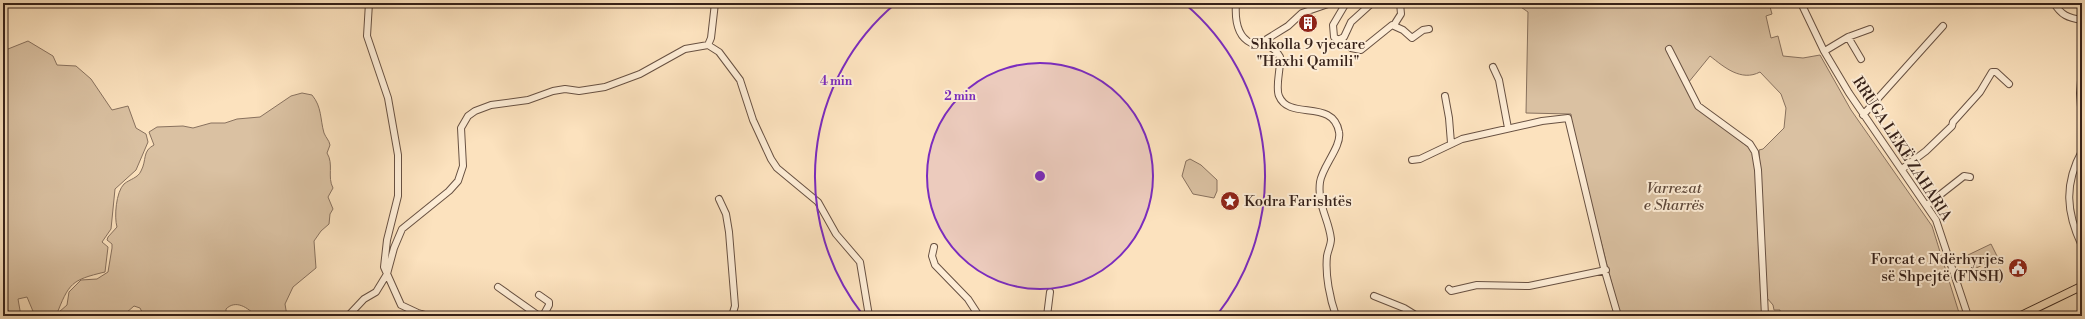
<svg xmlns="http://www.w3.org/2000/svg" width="2085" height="319" viewBox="0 0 2085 319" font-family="'Libre Bodoni',serif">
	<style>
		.green { fill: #dac1a2; stroke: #88715e }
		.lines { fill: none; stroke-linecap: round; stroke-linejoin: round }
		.minor-casing { stroke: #685142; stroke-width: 8 }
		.major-casing { stroke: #362119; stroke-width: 9 }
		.minor { stroke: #fdecd5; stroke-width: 6 }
		.major { stroke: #fce2be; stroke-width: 7 }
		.ring { fill: none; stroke: #7b2cbf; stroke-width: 2 }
		.labels { text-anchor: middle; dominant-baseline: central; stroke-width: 4; stroke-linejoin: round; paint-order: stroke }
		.poi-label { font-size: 15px; fill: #362119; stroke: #fdecd5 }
		.street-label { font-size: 15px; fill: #362119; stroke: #fdecd5 }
		.park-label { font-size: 15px; font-style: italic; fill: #5f493b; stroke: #fdecd5 }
		.centre { fill: #7b2cbf; stroke: #fdecd5; stroke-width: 2 }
		.ring-label { font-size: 12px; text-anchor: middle; font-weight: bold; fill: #7b2cbf; stroke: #fdecd5; stroke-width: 4; stroke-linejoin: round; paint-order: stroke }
	</style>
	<rect width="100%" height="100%" fill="#fce2be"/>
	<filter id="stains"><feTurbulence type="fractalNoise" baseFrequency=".005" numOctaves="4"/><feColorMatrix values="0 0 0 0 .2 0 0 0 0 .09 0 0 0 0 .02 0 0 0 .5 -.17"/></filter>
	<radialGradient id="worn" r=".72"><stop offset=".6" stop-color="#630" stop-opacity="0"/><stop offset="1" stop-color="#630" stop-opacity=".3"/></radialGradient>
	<!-- green -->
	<path class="green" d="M1515,3H1769L1772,14L1766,16L1771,38L1778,36L1783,56L1803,58L1820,55L1851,110L1932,226L1960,316H1781L1780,310H1774L1773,305L1767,298L1759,150L1763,149L1784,128L1786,108L1781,94L1760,72C1741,82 1724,67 1710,56L1688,83L1696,107L1752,150L1755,161L1762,316H1620L1572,128L1571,114L1526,113L1528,12Z
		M28,41L53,56L57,65L76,66L91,79L112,110L128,106L136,128L146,134L148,142L136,170L115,189L111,229L102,242L108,247L105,272C71,280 69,283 56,316H35L27,297L18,299L21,316H12L3,303V48L8,49Z
		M302,93L312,95C322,107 320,119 324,133C326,138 329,140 330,145L327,153C334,164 327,177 333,188L328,197L333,209L330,214L329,224L321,231L314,241L316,268L293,287L285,304L287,316H256C248,308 236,299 226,309V316H152L143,314L140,308L134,306L126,313V316H59V312L67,305L69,292L81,280L97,279L108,272L112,248V244L107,240L108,237L117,227C114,217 116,192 124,184C130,179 138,178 141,171C147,160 142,151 154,145L149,132L157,127L183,126L193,128L211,123H225L237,119L260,117L291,96Z
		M1190,159L1201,165L1217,180V191L1214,198L1193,194L1182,176L1186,161Z
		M1991,244L1998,258L1974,269L1968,255Z"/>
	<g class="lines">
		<defs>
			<path id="minor" d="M369,3L367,36L388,98L398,155V196L387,240L384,267L401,305L418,313L429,316
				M1236,3C1235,17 1236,36 1251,43C1263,48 1272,42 1280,57C1281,68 1275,87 1279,96C1289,121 1333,98 1339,132C1342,146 1322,167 1320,182C1317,205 1329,219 1331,239C1331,245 1328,250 1327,256C1325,275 1330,299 1336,316
				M1346,3L1333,25L1334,37L1338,40L1344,37L1351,22L1372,3
				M1801,3L1824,51L1849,93L1936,220L1968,316
				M2054,3C2061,15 2068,18 2082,20
				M1394,25L1401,14L1400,3
				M1848,37L1861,59
				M1341,40L1351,48L1361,50L1392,25L1403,30L1412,38L1423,30L1429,29
				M708,45L719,52L740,80L753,120L771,159L777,168L818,202L836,234L860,262L869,316
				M708,45L711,38L715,3
				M1263,45L1267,39L1288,26L1302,13L1331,3
				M1669,49L1698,106L1750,144L1755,152L1758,170L1765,316
				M1828,49L1848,37L1870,29
				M1493,67L1499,80L1508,128
				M2082,68L2080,93L2082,121
				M1445,96L1449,118L1451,143
				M1863,115L1943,26
				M2082,151C2064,184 2066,212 2082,246
				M1412,160L1420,159L1462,139L1542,121L1568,118L1604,268L1618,316
				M1902,169L1926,151L1952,126L1953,122L1980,92L1992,72H1996L2009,84
				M719,199L726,214L729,232L735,306L732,316
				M1927,205L1964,176L1970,177
				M934,247L932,256L935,265L968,299L979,316
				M498,287L539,316
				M1449,289L1451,291L1477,285L1529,286L1606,270
				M539,295L549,302V305L543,316
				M1374,296L1404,308L1417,316
				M283,316H284
				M348,316L364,299L376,292L387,274L394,248L402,229L449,191L458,181L463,166L461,128L468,116L475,111L491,105L528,100L553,91L565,89L579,91L605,87L640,74L685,49L708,45
				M1047,316L1050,292"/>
			<path id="major" d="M2020,316L2082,286"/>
		</defs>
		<!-- minor casing -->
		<use href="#minor" class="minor-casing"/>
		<!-- major casing -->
		<use href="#major" class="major-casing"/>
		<!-- minor -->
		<use href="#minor" class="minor"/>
		<!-- major -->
		<use href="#major" class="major"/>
	</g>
	<!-- distance rings -->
	<circle cx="1040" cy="176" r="113" fill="#7b2cbf" fill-opacity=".12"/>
	<g class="ring">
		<circle cx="1040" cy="176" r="113"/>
		<path d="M863 315A225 225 0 0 1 895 4M1185 4A225 225 0 0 1 1217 315"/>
	</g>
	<!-- icons -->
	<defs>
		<symbol id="building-disc" viewBox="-11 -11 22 22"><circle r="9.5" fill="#8f2418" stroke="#fdecd5"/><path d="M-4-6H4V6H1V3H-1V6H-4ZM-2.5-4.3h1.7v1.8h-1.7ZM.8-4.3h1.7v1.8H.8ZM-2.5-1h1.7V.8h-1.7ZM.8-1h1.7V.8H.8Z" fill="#fff"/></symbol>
		<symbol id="sight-disc" viewBox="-11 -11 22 22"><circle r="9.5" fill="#8f2418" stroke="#fdecd5"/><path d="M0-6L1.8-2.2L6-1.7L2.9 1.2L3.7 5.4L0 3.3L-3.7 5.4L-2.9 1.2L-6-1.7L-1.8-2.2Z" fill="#fff"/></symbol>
		<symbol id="civic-disc" viewBox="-11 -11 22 22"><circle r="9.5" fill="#8f2418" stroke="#fdecd5"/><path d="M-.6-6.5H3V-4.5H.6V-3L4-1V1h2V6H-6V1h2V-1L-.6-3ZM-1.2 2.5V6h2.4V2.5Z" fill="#fff"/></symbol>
	</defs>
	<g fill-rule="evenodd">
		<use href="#building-disc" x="1297" y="12" width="22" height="22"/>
		<use href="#sight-disc" x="1219" y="190" width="22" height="22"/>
		<use href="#civic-disc" x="2007" y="257" width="22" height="22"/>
	</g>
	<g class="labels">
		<!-- poi labels -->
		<g class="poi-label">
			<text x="1308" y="44">Shkolla 9 vjecare<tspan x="1308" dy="17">"Haxhi Qamili"</tspan></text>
			<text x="1244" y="201" text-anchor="start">Kodra Farishtës</text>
			<text x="2004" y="259" text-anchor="end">Forcat e Ndërhyrjes<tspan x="2004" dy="17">së Shpejtë (FNSH)</tspan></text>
		</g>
		<!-- street labels -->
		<g class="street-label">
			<text transform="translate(1902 149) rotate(57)">RRUGA LEKË ZAHARIA</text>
		</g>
		<!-- park labels -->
		<g class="park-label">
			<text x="1674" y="188">Varrezat<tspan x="1674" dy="17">e Sharrës</tspan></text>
		</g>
	</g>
	<circle cx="1040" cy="176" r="6" class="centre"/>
	<g class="ring-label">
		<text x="836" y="85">4 min</text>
		<text x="960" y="100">2 min</text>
	</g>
	<!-- margin -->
	<rect width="2085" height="319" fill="none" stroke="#fce2be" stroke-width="16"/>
	<rect x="4" y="4" width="2077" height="311" fill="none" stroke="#362119" stroke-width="2"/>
	<rect x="8" y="8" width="2069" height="303" fill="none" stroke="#362119"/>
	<rect width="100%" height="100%" filter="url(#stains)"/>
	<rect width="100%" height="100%" fill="url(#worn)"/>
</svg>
